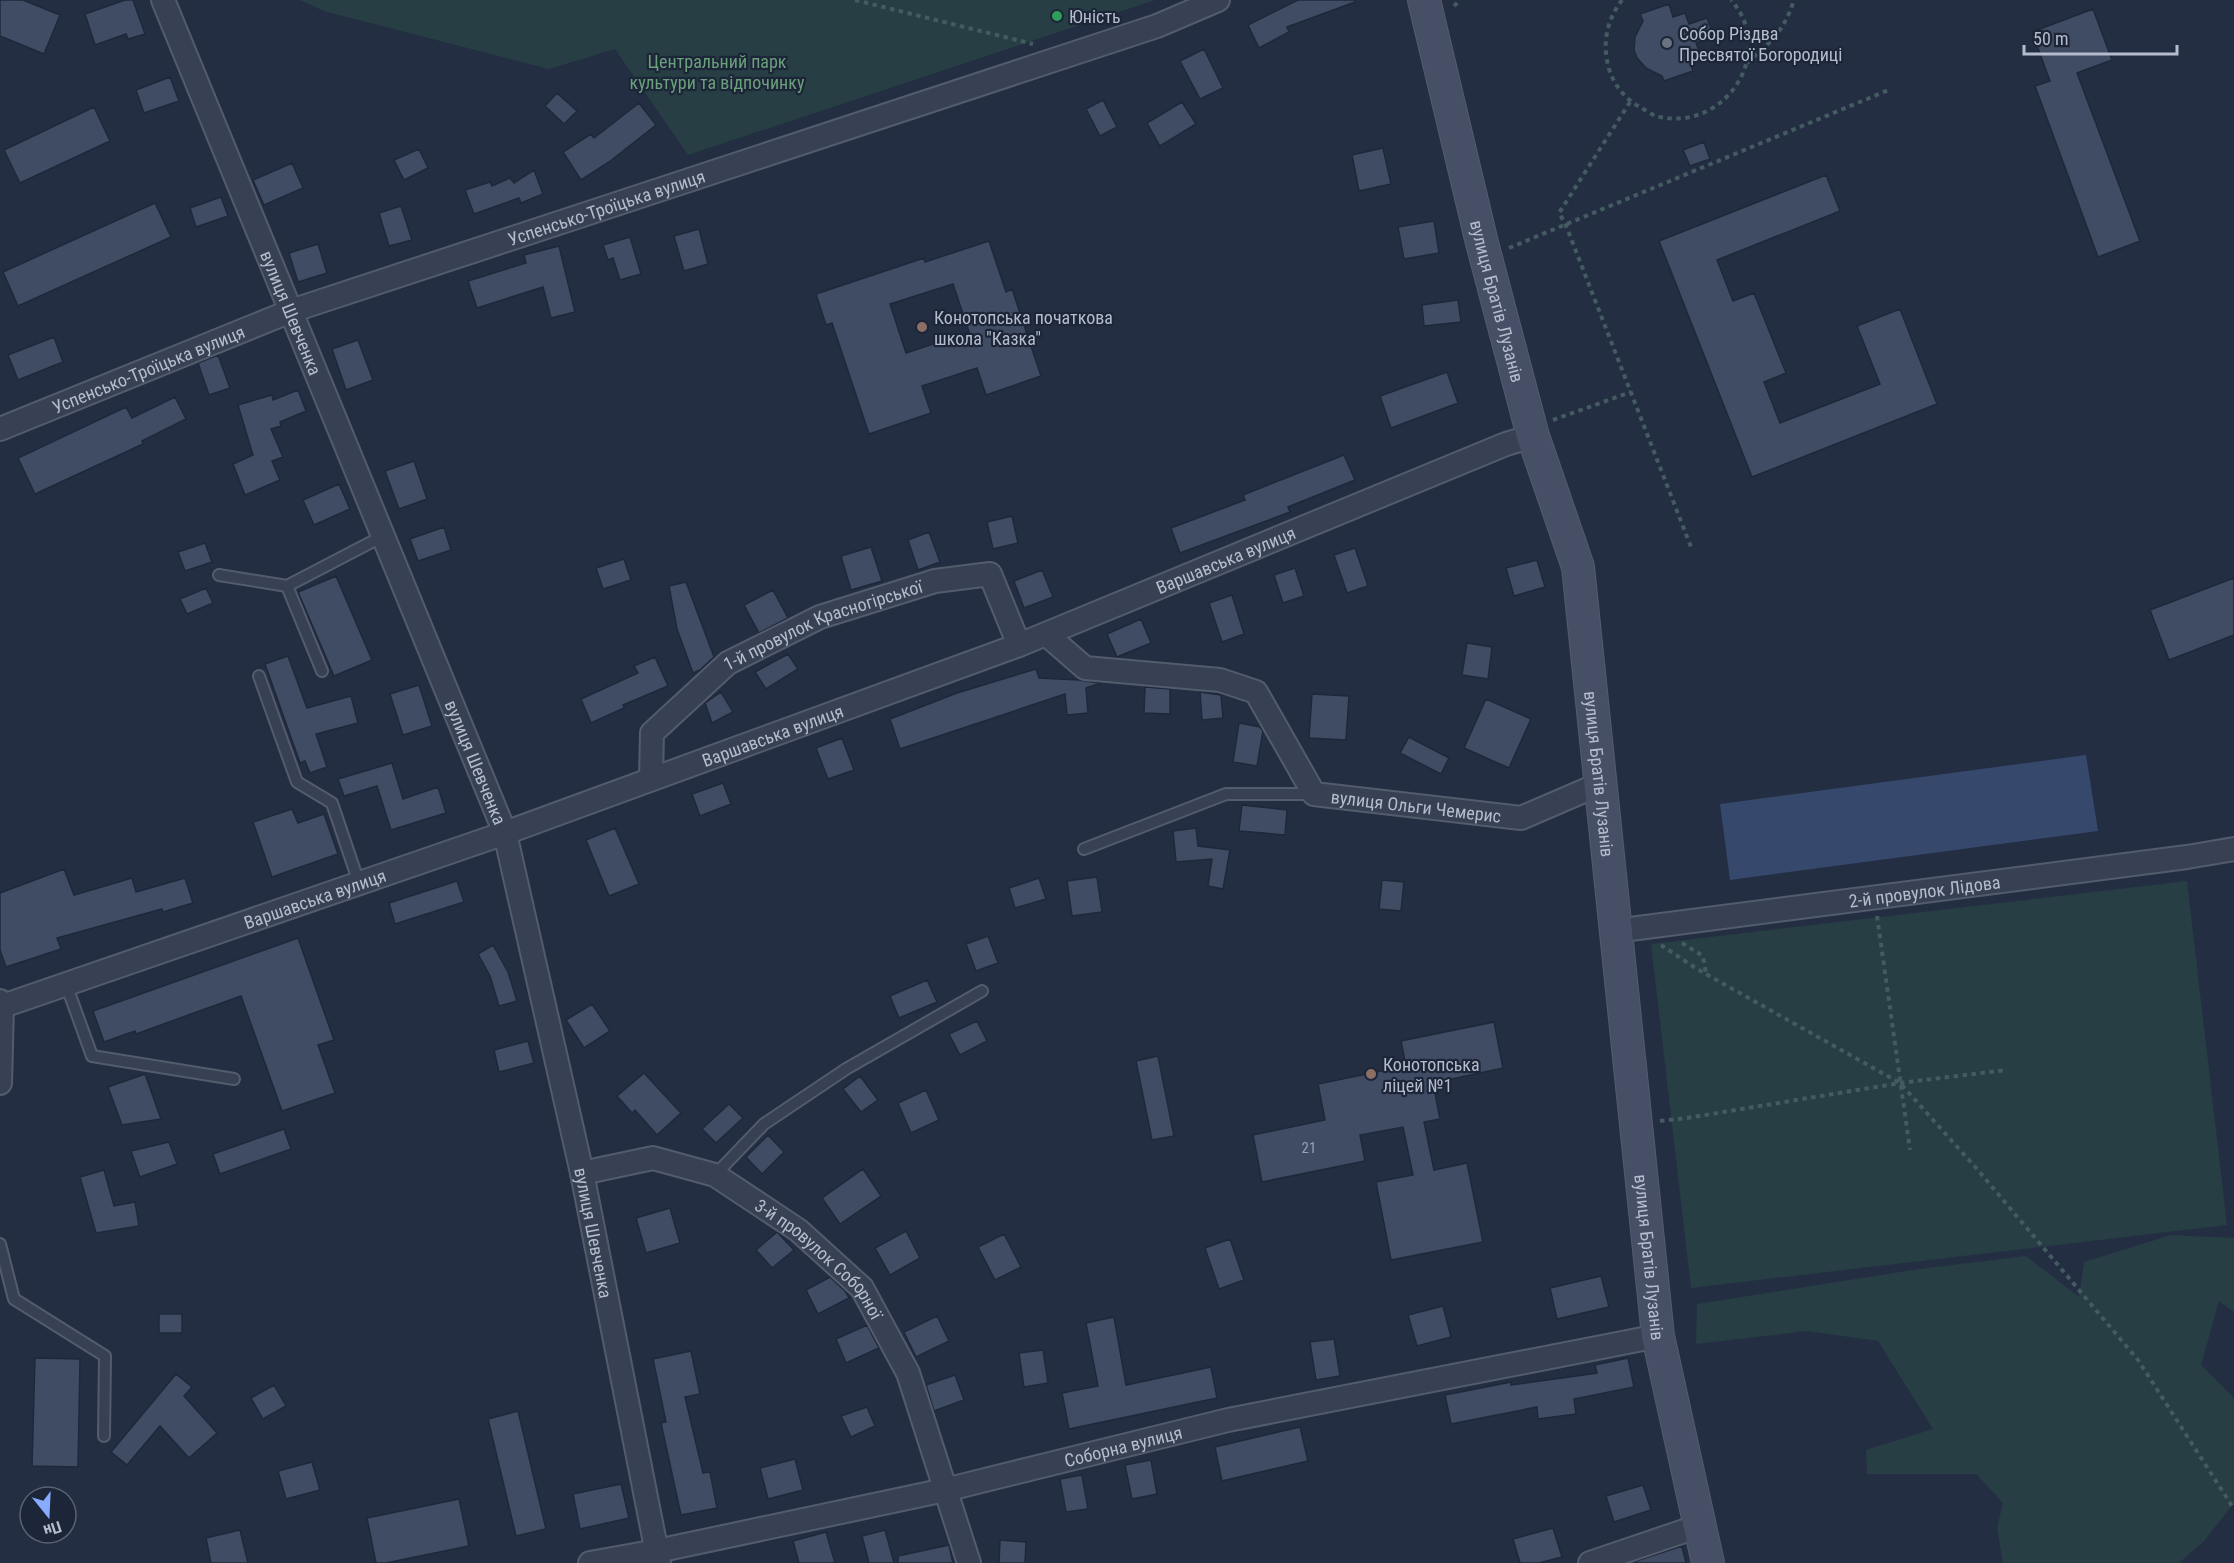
<svg xmlns="http://www.w3.org/2000/svg" width="2234" height="1563" viewBox="0 0 2234 1563" font-family="'Roboto Condensed',sans-serif">
	<style>
		.green { fill: #263e44 }
		.water { fill: #36486c }
		.building { fill: #3f4c63; stroke: #1f283a; stroke-width: 1.5; fill-rule: evenodd }
		.lines { fill: none; stroke-linecap: round; stroke-linejoin: round }
		.service-casing { stroke: #535c6d; stroke-width: 14 }
		.minor-casing { stroke: #535c6d; stroke-width: 26 }
		.secondary-casing { stroke: #535c6d; stroke-width: 34 }
		.path { stroke: #445b61; stroke-width: 4; stroke-dasharray: 4.5 4.5; stroke-linecap: butt }
		.service { stroke: #384153; stroke-width: 10 }
		.minor { stroke: #384153; stroke-width: 22 }
		.secondary { stroke: #464f66; stroke-width: 32 }
		.leisure-dot { fill: #2e9e5b; stroke: #1d2638; stroke-width: 2 }
		.worship-dot { fill: #6b7280; stroke: #1d2638; stroke-width: 2 }
		.education-dot { fill: #8d6e63; stroke: #1d2638; stroke-width: 2 }
		.labels { text-anchor: middle; dominant-baseline: central; stroke-width: 4.5; stroke-linejoin: round; paint-order: stroke }
		.number-label { font-size: 15px; fill: #98a0b2 }
		.poi-label { font-size: 18px; fill: #b5bccd; stroke: #1d2638; text-anchor: start }
		.park-label { font-size: 18px; fill: #6aa07b; stroke: #1d2638 }
		.street-label { font-size: 18px; fill: #b5bccd; stroke: #1d2638 }
	</style>
	<rect width="100%" height="100%" fill="#242e43"/>
	<!-- green -->
	<path class="green" d="M300,0H1155L688,155L615,49L549,69L324,11Z
		M2187,881L2227,1225L1691,1288L1651,944Z
		M2171,1235L2234,1238V1312L2219,1301L2201,1365L2234,1398V1503L2204,1541L2179,1563H2003L1997,1528L2003,1503L1976,1474H1867L1866,1450L1933,1429L1878,1341L1807,1331L1696,1344L1697,1304L1919,1269L2026,1256L2079,1297L2084,1262Z"/>
	<!-- water -->
	<path class="water" d="M2086,755L2098,831L1730,880L1720,804Z"/>
	<!-- building -->
	<path class="building" d="M0,0H23L60,15L44,54L0,36Z
		M125,0H133L145,34L128,39L126,34L95,45L85,14Z
		M1298,0H1355V2L1287,27L1289,32L1259,48L1248,25Z
		M1669,4L1673,17L1685,13L1689,24L1707,18L1714,37L1696,43L1701,56L1689,60L1693,71L1664,81L1662,76L1646,68L1637,58L1634,50L1635,37L1643,21L1640,14Z
		M2093,9L2112,60L2077,73L2140,241L2098,257L2035,86L2050,81L2032,32Z
		M1204,49L1223,88L1200,99L1180,61Z
		M170,77L179,101L144,113L136,90Z
		M557,93L577,111L564,124L545,106Z
		M1103,100L1117,127L1100,136L1086,109Z
		M1182,102L1196,124L1160,146L1147,123Z
		M639,103L656,125L609,162L581,180L563,152L591,134L594,138Z
		M94,107L110,141L20,183L4,150Z
		M1704,142L1710,159L1690,166L1683,150Z
		M1383,148L1391,184L1359,191L1352,155Z
		M419,149L428,168L404,180L394,160Z
		M292,163L303,188L264,205L253,180Z
		M534,170L543,194L521,203L519,198L474,214L465,190L490,182L492,186L510,178L514,183Z
		M1826,175L1840,211L1717,260L1733,301L1754,293L1786,373L1764,382L1780,423L1880,384L1857,326L1900,309L1937,404L1752,477L1659,241Z
		M221,197L228,216L196,227L190,208Z
		M155,203L171,237L18,306L3,272Z
		M401,206L412,240L389,246L379,213Z
		M1434,221L1439,253L1404,259L1398,227Z
		M699,229L708,264L684,271L674,236Z
		M630,237L641,274L620,280L613,258L608,260L603,245Z
		M989,241L1006,292L1012,289L1041,376L986,395L977,368L922,386L931,413L869,434L832,323L826,325L816,294L924,258L925,262ZM953,284L969,332L906,353L890,304Z
		M318,244L327,273L298,282L289,253Z
		M559,246L575,312L551,318L543,287L477,308L468,281L526,263L524,255Z
		M1458,300L1461,322L1424,326L1422,305Z
		M54,337L63,362L18,380L8,355Z
		M358,340L373,380L346,390L332,349Z
		M218,355L230,388L209,395L198,363Z
		M1447,372L1458,403L1391,428L1380,396Z
		M298,390L306,411L280,422L281,426L271,429L283,457L272,461L280,480L245,495L233,464L253,455L238,405L272,395L273,400Z
		M175,397L186,419L142,441L143,444L35,494L18,458L126,407L132,418Z
		M1344,455L1355,480L1288,507L1290,512L1180,553L1171,528L1245,500L1243,495Z
		M414,461L427,499L399,509L385,471Z
		M339,484L350,509L314,525L303,500Z
		M1012,516L1018,543L993,549L987,522Z
		M444,527L451,550L418,561L410,539Z
		M929,532L940,562L918,570L908,540Z
		M205,543L212,562L185,571L178,552Z
		M871,547L882,581L851,590L841,556Z
		M1355,548L1368,586L1347,593L1334,555Z
		M624,559L631,580L603,589L596,568Z
		M1537,560L1545,587L1514,596L1506,568Z
		M1295,568L1304,596L1283,603L1274,575Z
		M1042,570L1053,597L1024,608L1014,581Z
		M336,576L372,660L334,676L298,592Z
		M2234,578V635L2169,660L2150,610Z
		M686,582L714,657L700,670L693,673L677,629L669,586Z
		M206,588L213,603L187,614L180,599Z
		M773,590L788,618L759,633L744,605Z
		M1232,595L1244,634L1222,642L1209,603Z
		M1141,619L1151,643L1117,657L1107,634Z
		M1467,643L1492,647L1488,679L1462,675Z
		M788,654L798,669L766,689L755,672Z
		M288,656L307,708L351,696L358,723L316,734L327,767L310,773L305,761L300,763L265,664Z
		M655,657L668,686L623,705L624,708L591,723L581,699L638,673L634,666Z
		M1036,669L1039,678L1079,680L1101,683L1086,688L1088,713L1067,715L1065,694L900,749L890,719L957,693Z
		M419,685L432,726L403,735L390,694Z
		M1145,687L1170,689V714L1144,713Z
		M721,692L733,712L712,723L705,703Z
		M1200,692L1221,695L1223,718L1202,720Z
		M1312,694L1349,696L1346,740L1309,738Z
		M1486,699L1531,719L1509,768L1464,748Z
		M1239,723L1260,727L1263,731L1257,766L1233,762Z
		M1409,737L1449,758L1441,774L1400,753Z
		M842,738L854,770L828,779L816,748Z
		M392,763L403,799L438,787L446,813L391,830L377,786L344,796L338,779Z
		M723,783L731,804L700,816L692,794Z
		M1242,805L1287,810L1285,835L1239,831Z
		M292,809L298,823L324,814L338,854L272,877L253,822Z
		M615,828L639,884L609,896L586,840Z
		M1196,828L1198,846L1230,850L1223,889L1208,886L1212,859L1176,862L1173,831Z
		M64,869L74,895L132,878L136,892L185,878L193,903L163,912L162,909L57,938L61,949L6,967L0,950V893Z
		M1097,877L1102,912L1072,916L1067,881Z
		M1039,878L1046,899L1015,908L1009,888Z
		M1382,880L1404,882L1401,911L1379,909Z
		M457,881L464,902L395,924L389,903Z
		M988,936L998,963L976,971L966,944Z
		M298,938L334,1040L318,1045L335,1093L282,1111L241,996L136,1034L135,1031L104,1042L93,1011Z
		M493,945L508,972L517,1001L499,1006L490,976L478,954Z
		M927,980L937,1002L899,1018L890,996Z
		M592,1004L610,1031L584,1048L566,1020Z
		M977,1021L987,1041L960,1055L949,1034Z
		M1494,1022L1503,1068L1433,1083L1440,1119L1424,1122L1434,1170L1467,1163L1483,1242L1391,1260L1376,1182L1413,1175L1403,1127L1360,1135L1365,1161L1262,1182L1253,1135L1325,1120L1318,1084L1406,1066L1401,1041Z
		M528,1041L534,1063L499,1072L494,1050Z
		M1158,1056L1174,1136L1152,1140L1136,1061Z
		M644,1073L681,1113L657,1135L635,1110L632,1113L617,1096Z
		M145,1074L161,1119L122,1125L108,1087Z
		M860,1076L878,1100L861,1112L843,1089Z
		M926,1090L939,1120L911,1133L898,1103Z
		M729,1104L743,1118L716,1143L702,1129Z
		M284,1129L291,1149L220,1174L213,1154Z
		M768,1135L784,1152L762,1174L746,1157Z
		M169,1142L177,1164L140,1177L131,1151Z
		M863,1169L881,1196L840,1224L822,1198Z
		M104,1170L114,1206L135,1202L139,1226L96,1233L80,1177Z
		M670,1208L680,1243L646,1253L636,1218Z
		M906,1231L920,1258L890,1275L875,1248Z
		M777,1232L794,1250L772,1268L756,1250Z
		M1004,1234L1021,1267L995,1280L978,1247Z
		M1230,1239L1244,1280L1219,1289L1205,1248Z
		M1601,1276L1609,1307L1557,1319L1550,1288Z
		M830,1277L845,1291L849,1298L818,1314L806,1290Z
		M1443,1306L1451,1337L1417,1346L1408,1315Z
		M159,1314H182V1333H159Z
		M937,1316L949,1341L916,1357L904,1332Z
		M1114,1317L1126,1385L1211,1367L1217,1398L1069,1429L1062,1393L1098,1386L1086,1323Z
		M867,1325L879,1348L846,1363L836,1339Z
		M1334,1339L1340,1376L1316,1380L1310,1342Z
		M1043,1350L1048,1383L1024,1387L1019,1353Z
		M691,1351L700,1394L685,1397L703,1473L710,1472L717,1508L681,1515L661,1423L666,1422L653,1359Z
		M35,1358L80,1359L78,1467L32,1466Z
		M1628,1358L1634,1387L1574,1399L1576,1414L1538,1419L1537,1407L1451,1424L1445,1395L1511,1382V1385L1597,1373L1595,1365Z
		M176,1374L192,1387L184,1396L217,1433L189,1458L160,1426L127,1465L111,1452Z
		M955,1375L964,1400L934,1411L926,1385Z
		M274,1385L286,1406L263,1419L251,1398Z
		M867,1407L875,1426L851,1437L841,1416Z
		M518,1411L546,1529L516,1536L488,1419Z
		M1300,1427L1308,1461L1222,1481L1215,1447Z
		M795,1459L803,1490L768,1499L760,1468Z
		M1151,1460L1157,1494L1132,1499L1125,1465Z
		M312,1462L320,1490L286,1499L278,1471Z
		M1082,1475L1088,1509L1066,1512L1060,1479Z
		M621,1484L629,1518L580,1529L573,1494Z
		M1643,1485L1651,1510L1614,1522L1606,1496Z
		M459,1499L469,1546L386,1563H376L367,1518Z
		M1553,1528L1562,1557L1539,1563H1520L1513,1539Z
		M240,1530L248,1563H211L206,1538Z
		M885,1530L894,1563H869L862,1536Z
		M826,1532L835,1563H799L793,1541Z
		M1000,1540L1026,1542L1025,1563H999Z
		M949,1545L953,1563H898V1556Z
		M1682,1546L1686,1563H1637L1636,1561Z"/>
	<g class="lines">
		<defs>
			<path id="service" d="M219,575L287,586
				M322,671L287,586L383,536
				M259,676L297,782L332,803L359,883
				M1084,849L1226,794H1314
				M66,984L92,1056L234,1079
				M715,1175L764,1124L846,1069L982,991
				M0,1244L14,1299L105,1356L104,1436"/>
			<g id="minor">
				<path id="s1" d="M163,0L505,833L582,1173L659,1563"/>
				<path id="s2" d="M0,429L291,311L1157,26L1218,0"/>
				<path id="s3" d="M1047,635L1085,668L1220,680L1256,692L1314,794L1521,818L1600,784"/>
				<path id="s4" d="M651,779L652,733L728,663L820,617L935,581L990,574L1019,645"/>
				<path id="s5" d="M1615,931L2187,857L2234,849"/>
				<path d="M0,1001L2,1006L0,1083"/>
				<path id="s6" d="M0,1007L505,833L1019,645L1506,444L1533,436"/>
				<path id="s7" d="M582,1173L653,1158L715,1175L798,1230L862,1288L908,1373L969,1563"/>
				<path id="s8" d="M590,1563L657,1551L945,1490L1228,1420L1658,1336"/>
				<path d="M1590,1563L1699,1526"/>
			</g>
			<g id="secondary">
				<path id="s9" d="M1424,0L1482,243L1533,436L1578,567L1658,1336L1708,1563"/>
			</g>
		</defs>
		<!-- service casing -->
		<use href="#service" class="service-casing"/>
		<!-- minor casing -->
		<use href="#minor" class="minor-casing"/>
		<!-- secondary casing -->
		<use href="#secondary" class="secondary-casing"/>
		<!-- path -->
		<path class="path" d="M855,0L1033,44
			M1622,0C1606,21 1602,45 1609,69C1614,85 1625,99 1640,107C1645,110 1651,114 1656,116C1724,134 1778,53 1731,0
			M1454,6L1460,0
			M1747,63C1771,42 1784,31 1794,0
			M1630,102L1559,213L1565,223L1691,547
			M1509,248L1891,89
			M1553,420L1631,392
			M1877,916L1910,1150
			M1682,943L1703,956L1706,974
			M1661,945L1697,969L1900,1083L1977,1169L2138,1360L2234,1509
			M1660,1121L1687,1118L1900,1083L2006,1070"/>
		<!-- service -->
		<use href="#service" class="service"/>
		<!-- minor -->
		<use href="#minor" class="minor"/>
		<!-- secondary -->
		<use href="#secondary" class="secondary"/>
	</g>
	<!-- markers -->
	<circle class="leisure-dot" cx="1057" cy="16" r="6"/>
	<circle class="worship-dot" cx="1667" cy="43" r="6"/>
	<g class="education-dot">
		<circle cx="922" cy="327" r="6"/>
		<circle cx="1371" cy="1074" r="6"/>
	</g>
	<g class="labels">
		<!-- number labels -->
		<g class="number-label">
			<text x="1309" y="1148">21</text>
		</g>
		<!-- poi labels -->
		<g class="poi-label">
			<text x="1069" y="16">Юність</text>
			<text x="1679" y="33">Собор Різдва<tspan x="1679" dy="21">Пресвятої Богородиці</tspan></text>
			<text x="934" y="317">Конотопська початкова<tspan x="934" dy="21">школа "Казка"</tspan></text>
			<text x="1383" y="1064">Конотопська<tspan x="1383" dy="21">ліцей №1</tspan></text>
		</g>
		<!-- park labels -->
		<g class="park-label">
			<text x="717" y="61">Центральний парк<tspan x="717" dy="21">культури та відпочинку</tspan></text>
		</g>
		<!-- street labels -->
		<g class="street-label">
			<text stroke="none"><textPath href="#s2" startOffset="646">Успенсько-Троїцька вулиця</textPath></text>
			<text stroke="none"><textPath href="#s9" startOffset="310">вулиця Братів Лузанів</textPath></text>
			<text stroke="none"><textPath href="#s1" startOffset="338">вулиця Шевченка</textPath></text>
			<text stroke="none"><textPath href="#s2" startOffset="160">Успенсько-Троїцька вулиця</textPath></text>
			<text stroke="none"><textPath href="#s6" startOffset="1305">Варшавська вулиця</textPath></text>
			<text stroke="none"><textPath href="#s4" startOffset="252">1-й провулок Красногірської</textPath></text>
			<text stroke="none"><textPath href="#s6" startOffset="819">Варшавська вулиця</textPath></text>
			<text stroke="none"><textPath href="#s1" startOffset="824">вулиця Шевченка</textPath></text>
			<text stroke="none"><textPath href="#s9" startOffset="796">вулиця Братів Лузанів</textPath></text>
			<text stroke="none"><textPath href="#s3" startOffset="444">вулиця Ольги Чемерис</textPath></text>
			<text stroke="none"><textPath href="#s5" startOffset="312">2-й провулок Лідова</textPath></text>
			<text stroke="none"><textPath href="#s6" startOffset="333">Варшавська вулиця</textPath></text>
			<text stroke="none"><textPath href="#s1" startOffset="1310">вулиця Шевченка</textPath></text>
			<text stroke="none"><textPath href="#s9" startOffset="1282">вулиця Братів Лузанів</textPath></text>
			<text stroke="none"><textPath href="#s7" startOffset="272">3-й провулок Соборної</textPath></text>
			<text stroke="none"><textPath href="#s8" startOffset="546">Соборна вулиця</textPath></text>
		</g>
	</g>
	<!-- north arrow -->
	<g transform="translate(48 1515) rotate(162)"><circle r="28" fill="#1d2638" stroke="#5a6274" stroke-width="1.5"/>
	<path d="M0-4.5L10 22L0 15L-10 22Z" fill="#88abff"/>
	<text y="-9" font-size="16" font-weight="bold" text-anchor="middle" fill="#b5bccd">Пн</text>
	</g>
	<!-- scale -->
	<path d="M2024 45v9h153v-9" fill="none" stroke="#b5bccd" stroke-width="3"/>
	<text x="2033" y="45" font-size="18" fill="#b5bccd" stroke="#1d2638" stroke-width="4.5" paint-order="stroke">50 m</text>
</svg>
